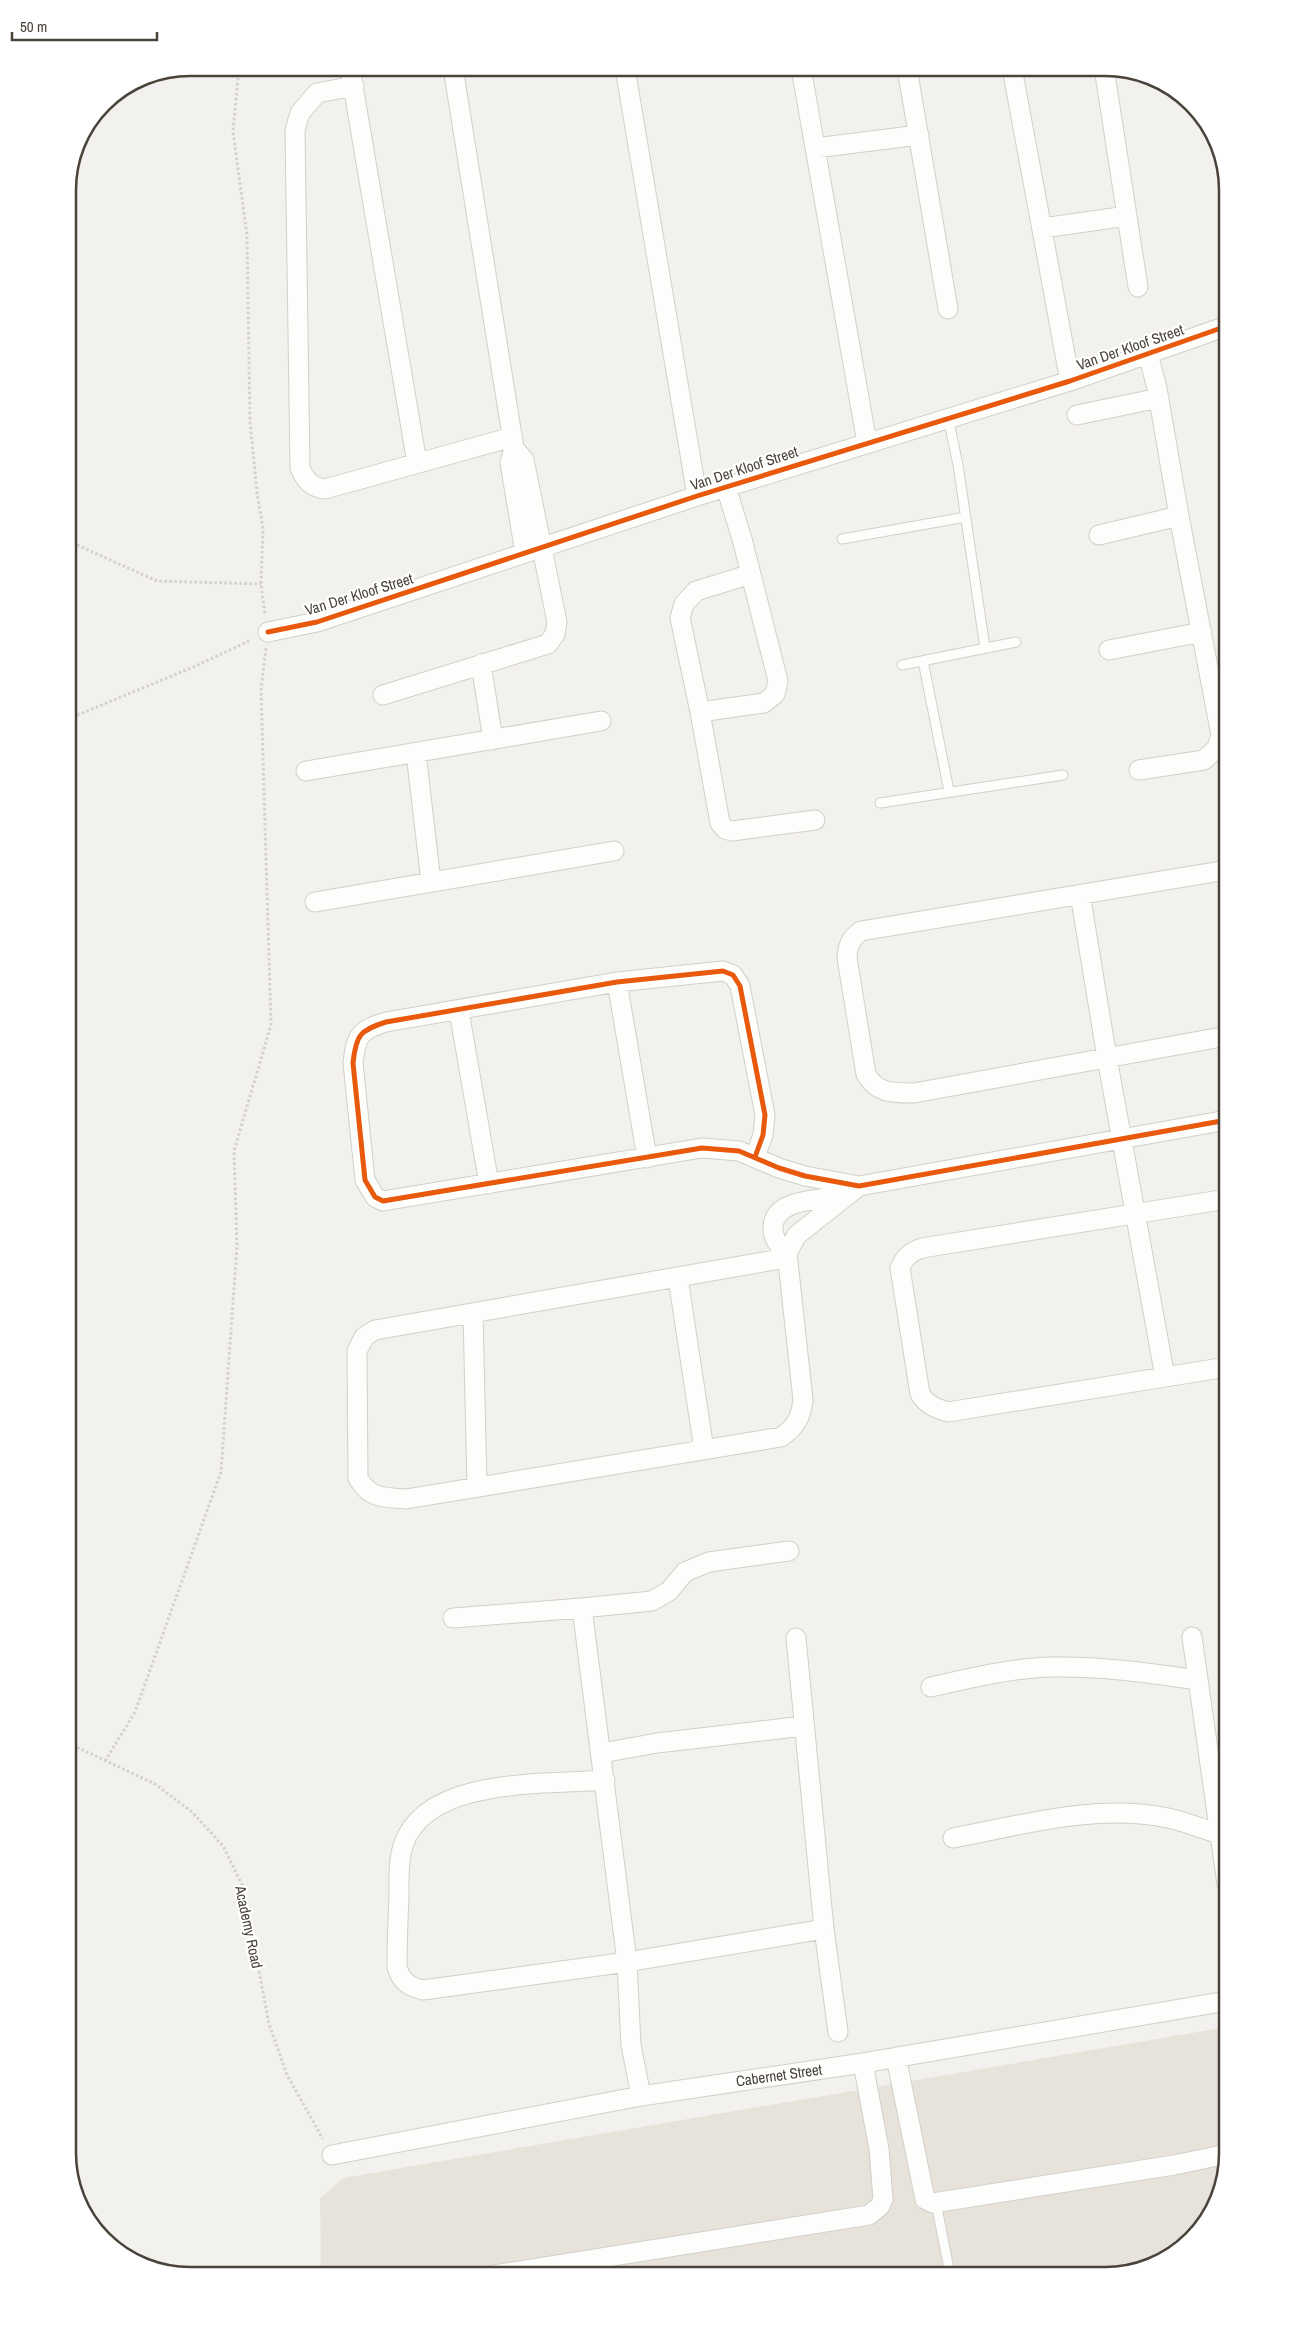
<svg xmlns="http://www.w3.org/2000/svg" width="1295" height="2343" viewBox="0 0 1295 2343" font-family="'Archivo Narrow',sans-serif">
	<style>
		.residential { fill: #e7e3db }
		.lines { fill: none; stroke-linecap: round; stroke-linejoin: round }
		.service-casing { stroke: #d1cfcb; stroke-width: 11 }
		.minor-casing { stroke: #d1cfcb; stroke-width: 21 }
		.path { stroke: #d3d1cc; stroke-width: 3; stroke-dasharray: 2.5 2.5; stroke-linecap: butt }
		.service { stroke: #fdfdfc; stroke-width: 9 }
		.minor { stroke: #fdfdfc; stroke-width: 19 }
		.cycleway-casing { stroke: #fff; stroke-width: 8 }
		.cycleway { stroke: #e8590c; stroke-width: 5 }
		.labels { text-anchor: middle; dominant-baseline: central; stroke-width: 4.5; stroke-linejoin: round; paint-order: stroke }
		.street-label { font-size: 15px; fill: #494339; stroke: #fff }
		.rim { fill: none; stroke: #494339; stroke-width: 2.5 }
	</style>
	<rect width="100%" height="100%" fill="#f3f1ed"/>
	<!-- residential -->
	<path class="residential" d="M1227,2027V2153L1207,2221L1152,2266L1105,2275H321L320,2198L343,2178Z"/>
	<g class="lines">
		<defs>
			<path id="service" d="M948,417L958,465L985,648
				M842,539L966,517
				M923,661L949,791
				M902,665L1016,642
				M880,803L1063,775
				M936,2203L950,2274"/>
			<path id="minor" d="M350,68L417,463
				M625,68L697,496
				M801,68L867,443
				M907,68L948,309
				M1012,68L1070,381
				M1104,68L1138,287
				M354,86L317,93L300,113L295,130L300,468C306,481 311,487 325,489L512,437
				M815,148L919,135
				M1043,228L1127,216
				M1077,415L1159,398
				M514,448L510,463L525,553
				M1099,535L1179,516
				M751,574L696,591L684,604L680,618L700,712L720,823L725,829L732,831L815,820
				M268,632L317,622L697,496L1070,381L1227,326
				M1109,650L1202,632
				M481,664L493,740
				M383,695L548,644L555,634L557,622L524,460L514,448L453,68
				M700,712L764,703L775,694L778,681L742,539L726,487
				M416,753L431,882
				M1139,770L1204,760L1217,748L1221,735L1179,516L1157,388L1148,354
				M306,771L601,721
				M1080,894L1107,1058L1165,1377
				M315,902L614,851
				M617,982L647,1158
				M459,1011L489,1184
				M1227,1036L914,1093C893,1093 877,1094 866,1074L847,958C848,945 850,939 861,931L1227,870
				M755,1157L763,1135L765,1115L740,986L733,975L723,971L617,982L386,1022C360,1030 356,1035 353,1063L365,1180L375,1197L383,1201L702,1148L739,1151L779,1168L805,1176L859,1186L1227,1120
				M787,1253C779,1246 772,1238 773,1227C774,1198 821,1200 844,1196
				M786,1258L375,1330L364,1337L357,1351L358,1478C370,1499 383,1497 406,1499L781,1437C796,1427 801,1417 803,1400L787,1253L797,1235L859,1186
				M678,1278L704,1450
				M473,1313L477,1486
				M1227,1367L948,1412C935,1408 927,1405 920,1394L900,1268C905,1257 910,1252 922,1248L1227,1199
				M582,1608L652,1601L669,1591L685,1572L709,1562L789,1551
				M453,1618L582,1608L627,1962L631,2045L641,2096
				M1192,1637L1227,1884
				M796,1638L824,1929L838,2032
				M931,1687C970,1678 1012,1668 1052,1667C1102,1666 1149,1673 1198,1680
				M602,1753L657,1743L804,1726
				M605,1780C548,1785 425,1776 403,1846C398,1862 399,1879 399,1895C398,1919 397,1943 397,1967C401,1981 409,1987 423,1990L627,1962L824,1929
				M953,1838C1022,1825 1098,1803 1168,1818C1186,1822 1203,1829 1219,1834L1227,1829
				M896,2057L925,2199L933,2203L1174,2165L1227,2154
				M332,2155L641,2096L863,2063L1227,2001
				M494,2275L869,2215L880,2206L883,2199L879,2149L863,2063"/>
		</defs>
		<!-- service casing -->
		<use href="#service" class="service-casing"/>
		<!-- minor casing -->
		<use href="#minor" class="minor-casing"/>
		<!-- path -->
		<path class="path" d="M239,68L233,131L247,236L250,422L257,493L263,529L261,584L265,615
			M68,541L157,581L261,584
			M68,719L198,665L251,640
			M68,1743L155,1784L192,1812L223,1846L243,1887L269,2024L287,2075L323,2139
			M105,1761L135,1712L221,1472L237,1246L234,1151L271,1025L261,690L266,648"/>
		<!-- service -->
		<use href="#service" class="service"/>
		<!-- minor -->
		<use href="#minor" class="minor"/>
		<defs>
			<path id="cycleway" d="M268,632L317,622L697,496L1070,381L1227,326
				M755,1157L763,1135L765,1115L740,986L733,975L723,971L617,982L386,1022C360,1030 356,1035 353,1063L365,1180L375,1197L383,1201L702,1148L739,1151L779,1168L805,1176L859,1186L1227,1120"/>
		</defs>
		<!-- cycleway casing -->
		<use href="#cycleway" class="cycleway-casing"/>
		<!-- cycleway -->
		<use href="#cycleway" class="cycleway"/>
	</g>
	<g class="labels">
		<!-- street labels -->
		<g class="street-label">
			<text transform="translate(1130 347) rotate(-19)">Van Der Kloof Street</text>
			<text transform="translate(744 468) rotate(-18)">Van Der Kloof Street</text>
			<text transform="translate(359 594) rotate(-17)">Van Der Kloof Street</text>
			<text transform="translate(249 1927) rotate(78)">Academy Road</text>
			<text transform="translate(779 2075) rotate(-8)">Cabernet Street</text>
		</g>
	</g>
	<!-- crop -->
	<path d="M0 0H1295V2343H0ZM190 76H1105A114 114 0 0 1 1219 190V2153A114 114 0 0 1 1105 2267H190A114 114 0 0 1 76 2153V190A114 114 0 0 1 190 76Z" fill="#fff" fill-rule="evenodd"/>
	<path class="rim" d="M190 76H1105A114 114 0 0 1 1219 190V2153A114 114 0 0 1 1105 2267H190A114 114 0 0 1 76 2153V190A114 114 0 0 1 190 76Z"/>
	<!-- scale -->
	<path d="M12 32v8h145v-8" fill="none" stroke="#494339" stroke-width="2.5"/>
	<text x="20" y="32" font-size="15" fill="#494339" stroke="#ffffff" stroke-width="4" paint-order="stroke">50 m</text>
</svg>
